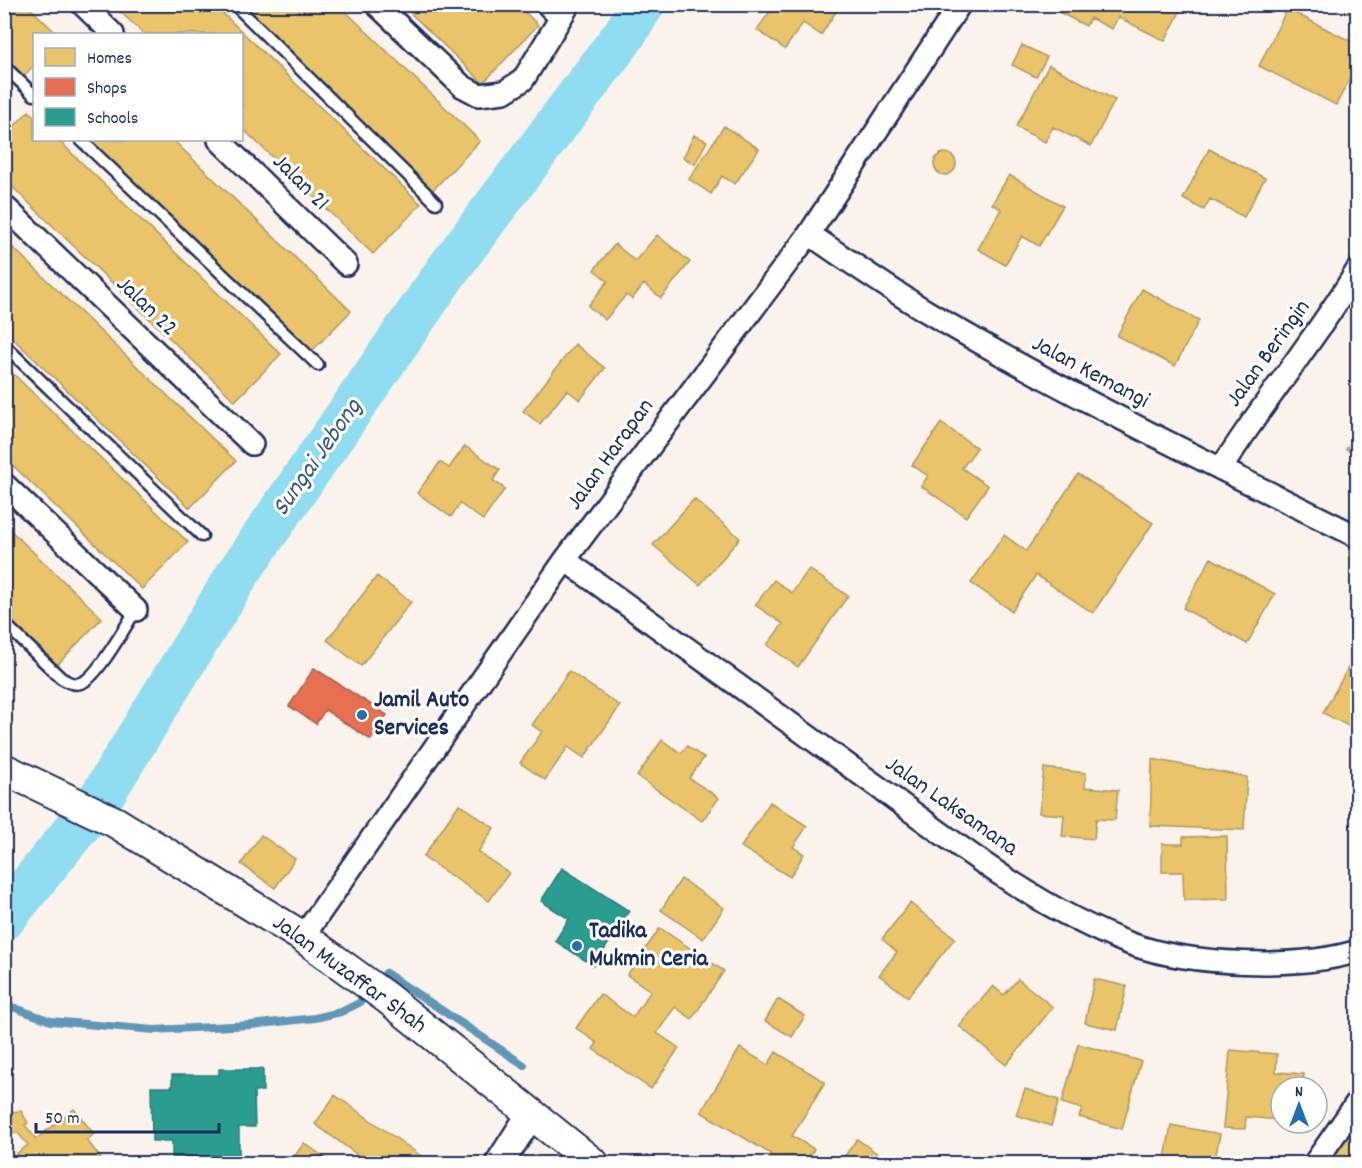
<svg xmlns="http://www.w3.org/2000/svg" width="1362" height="1168" viewBox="0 0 1362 1168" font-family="Dekko,sans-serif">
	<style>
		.homes { fill: #e9c46a; stroke: #ab9766; stroke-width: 1.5 }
		.shops { fill: #e76f51; stroke: #aa5c55; stroke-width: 1.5 }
		.schools { fill: #2a9d8f; stroke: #267c80; stroke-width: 1.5 }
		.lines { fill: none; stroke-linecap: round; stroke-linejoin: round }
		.stream { stroke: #6197b6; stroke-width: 8 }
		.river { stroke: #90dcf1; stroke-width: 44 }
		.service-casing { stroke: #1b2f5e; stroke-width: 15 }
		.minor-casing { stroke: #1b2f5e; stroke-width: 26 }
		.tertiary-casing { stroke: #1b2f5e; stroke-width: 32 }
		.secondary-casing { stroke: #1b2f5e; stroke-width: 34 }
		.service { stroke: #fff; stroke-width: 10 }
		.minor { stroke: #fff; stroke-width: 21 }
		.tertiary { stroke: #fff; stroke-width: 27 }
		.secondary { stroke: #fff; stroke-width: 30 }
		.poi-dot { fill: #1f6fb2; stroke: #fff; stroke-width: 2 }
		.labels { text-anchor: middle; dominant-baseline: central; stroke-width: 6; stroke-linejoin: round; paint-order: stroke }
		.street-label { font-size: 24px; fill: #1b2f5e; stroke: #fff }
		.poi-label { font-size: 24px; font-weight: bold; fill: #1b2f5e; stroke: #fff; text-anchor: start }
		.water-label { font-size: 26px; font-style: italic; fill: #385a83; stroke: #fff }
	</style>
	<rect width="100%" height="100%" fill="#fbf3eb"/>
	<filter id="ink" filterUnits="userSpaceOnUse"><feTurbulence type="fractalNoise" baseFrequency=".0167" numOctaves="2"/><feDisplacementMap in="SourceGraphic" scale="12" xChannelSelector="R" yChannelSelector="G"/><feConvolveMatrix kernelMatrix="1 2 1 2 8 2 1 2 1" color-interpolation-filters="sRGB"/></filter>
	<g filter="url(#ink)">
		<!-- homes -->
		<path class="homes" d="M4,4H26L57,34H34V65L24,76L4,56Z
			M112,4H213L421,204L373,254L242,128V34H144Z
			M239,4H338L480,141L433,190Z
			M401,4H517L538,25L483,83Z
			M775,4H841L821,35L803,23L785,49L757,30Z
			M1043,4H1184L1165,41L1118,17L1112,29L1090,18L1086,26Z
			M1287,9L1358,45V63L1336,105L1259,66Z
			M1022,45L1047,57L1036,77L1012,65Z
			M1049,65L1115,100L1091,146L1053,127L1045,142L1016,127Z
			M4,90L13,99L4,107Z
			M29,111L34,116V140H58L281,354L235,401L4,179V136Z
			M724,126L759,149L735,184L722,176L711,194L689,179Z
			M694,135L707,141L695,164L683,158Z
			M89,140H173L351,311L310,353Z
			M1209,149L1265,178L1244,217L1210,199L1204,210L1183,199Z
			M934 164a11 11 0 1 1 22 0a11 11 0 1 1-22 0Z
			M1009,175L1063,206L1039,246L1022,236L1005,265L978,249L1001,209L992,204Z
			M657,235L690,262L661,298L644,284L632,299L626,295L605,320L588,306L608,281L594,270L615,244L635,261Z
			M4,239L236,461L190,508L4,330Z
			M1142,289L1199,320L1175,366L1117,336Z
			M575,344L605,368L580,400L567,390L540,424L523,411Z
			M4,365L188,542L142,589L4,457Z
			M941,423L977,448L962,468L988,486L966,517L921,486L928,476L912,465Z
			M1358,433V456L1346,449Z
			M465,446L500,470L493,480L505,489L483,520L460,504L451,517L417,493L440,462L449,468Z
			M1078,474L1153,523L1093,613L1036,575L1012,611L971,583L1004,535L1026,551Z
			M694,499L740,538L700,585L653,545Z
			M4,524L102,618L56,666L4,616Z
			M1211,558L1275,594L1247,644L1183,608Z
			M809,569L848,596L798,667L767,645L783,624L755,605L774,580L792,593Z
			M377,576L411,602L361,666L327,640Z
			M1358,650V731L1323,713Z
			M569,671L620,706L584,758L568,747L545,780L520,763L542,732L532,725Z
			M662,740L681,753L687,746L704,758L689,778L719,798L702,821L637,776Z
			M1152,759L1247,777L1244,830L1150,826Z
			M1044,768L1086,773L1085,787L1118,790L1115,820L1096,819L1094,839L1062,836L1064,815L1039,813Z
			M770,802L807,826L793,847L804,854L790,877L741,847Z
			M459,804L494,828L478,852L509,873L489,901L423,857Z
			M261,835L295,859L275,888L241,864Z
			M1227,836L1228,899L1184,900L1183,872H1162V844H1183V837Z
			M681,879L724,908L703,939L661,910Z
			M910,903L955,938L908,997L879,975L897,952L882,939Z
			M660,928L724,971L692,1019L675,1007L657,1033L679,1048L651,1089L593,1049L597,1043L576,1028L600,994L633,1017L651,991L627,975Z
			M1018,979L1053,1007L1006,1065L959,1026L993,986L1004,995Z
			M1094,979L1127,986L1117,1030L1085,1023Z
			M778,999L805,1016L792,1037L765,1021Z
			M1078,1044L1141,1061L1122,1129L1079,1117L1082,1109L1062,1103Z
			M740,1048L768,1065L776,1052L825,1082L792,1136L814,1149L805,1164H766L771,1154L701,1112Z
			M1230,1050L1277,1054L1276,1072L1304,1074L1303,1087H1281L1280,1120L1246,1117L1245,1129L1223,1128Z
			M1025,1089L1059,1100L1051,1126L1016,1115Z
			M335,1095L431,1163L370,1164L315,1124Z
			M74,1109L94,1134L87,1140L102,1160L97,1164H24L16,1154L28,1145L18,1133L5,1135L10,1151L4,1152V1113L21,1111L28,1123L25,1125L36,1139Z
			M1358,1122V1164H1328Z
			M1171,1125L1220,1134L1214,1164H1164Z
			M857,1139L892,1164H839Z
			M304,1143L334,1164H289Z"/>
		<!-- shops -->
		<path class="shops" d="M314,668L387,715L371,740L325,710L316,724L289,706Z"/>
		<!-- schools -->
		<path class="schools" d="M562,868L629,911L594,966L555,941L569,919L541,901Z
			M219,1069H263V1091H254L255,1127H239V1161H172V1141H152L151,1087H172V1075H219Z"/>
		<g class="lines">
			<!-- stream -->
			<path class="stream" d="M378,982L386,973L524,1065
				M4,1004L51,1021L154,1030L251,1025L315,1018L341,1012L359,1003L368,993"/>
			<!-- river -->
			<path class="river" d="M4,918L100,799L241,569L449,268L624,35L643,4"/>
			<defs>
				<path id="service" d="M234,4L436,203
					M539,4L558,23
					M4,66L34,95
					M81,140L318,365
					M4,345L202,536
					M4,623L61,678C68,682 75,686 83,682C98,676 126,625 136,610"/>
				<path id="minor" d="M82,4L113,34
					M376,4L462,86L479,95L504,92L523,80L569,4
					M219,140L346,264
					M4,206L252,444
					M809,234C849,261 889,289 931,314C1069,396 1214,465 1358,537
					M1221,469C1264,400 1316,339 1358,269
					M4,484L136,610
					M565,560C668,635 771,710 874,784C955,843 1036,908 1131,944C1189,965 1298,970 1358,951
					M303,937L565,560L809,234L960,4
					M1314,1164L1358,1101"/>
				<path id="tertiary" d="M499,1164L531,1114"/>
				<path id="secondary" d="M4,769L115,822L303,937L387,998L594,1164"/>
			</defs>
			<!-- service casing -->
			<use href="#service" class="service-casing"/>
			<!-- minor casing -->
			<use href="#minor" class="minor-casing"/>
			<!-- tertiary casing -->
			<use href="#tertiary" class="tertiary-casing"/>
			<!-- secondary casing -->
			<use href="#secondary" class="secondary-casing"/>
			<!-- service -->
			<use href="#service" class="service"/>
			<!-- minor -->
			<use href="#minor" class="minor"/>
			<!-- tertiary -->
			<use href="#tertiary" class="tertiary"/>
			<!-- secondary -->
			<use href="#secondary" class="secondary"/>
		</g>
	</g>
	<!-- markers -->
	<g class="poi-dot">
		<circle cx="362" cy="715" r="6"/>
		<circle cx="577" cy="946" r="6"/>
	</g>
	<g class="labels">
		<!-- street labels -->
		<g class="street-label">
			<text transform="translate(300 183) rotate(45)">Jalan 21</text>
			<text transform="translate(146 307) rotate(44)">Jalan 22</text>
			<text transform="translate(1269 354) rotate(-54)">Jalan Beringin</text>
			<text transform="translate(1090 373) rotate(28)">Jalan Kemangi</text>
			<text transform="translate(611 455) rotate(-54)">Jalan Harapan</text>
			<text transform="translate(951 807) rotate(35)">Jalan Laksamana</text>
			<text transform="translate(349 975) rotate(36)">Jalan Muzaffar Shah</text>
		</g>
		<!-- poi labels -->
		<g class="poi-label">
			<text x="374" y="701">Jamil Auto<tspan x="374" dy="28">Services</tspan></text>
			<text x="589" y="932">Tadika<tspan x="589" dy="28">Mukmin Ceria</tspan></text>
		</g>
		<!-- water labels -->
		<g class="water-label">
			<text transform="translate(318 458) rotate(-55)">Sungai Jebong</text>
		</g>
	</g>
	<!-- margin -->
	<rect width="1362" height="1168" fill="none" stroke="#fff" stroke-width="24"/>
	<rect x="12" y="12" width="1338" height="1144" fill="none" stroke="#1b2f5e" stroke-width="2" filter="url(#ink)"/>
	<!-- legend -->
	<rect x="33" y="33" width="210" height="108" fill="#ffffff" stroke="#a4acbf" stroke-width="1.5"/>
	<rect x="45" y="48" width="30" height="18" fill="#e9c46a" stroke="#a4acbf" stroke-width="1.5"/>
	<text x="87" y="63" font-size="18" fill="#1b2f5e">Homes</text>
	<rect x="45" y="78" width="30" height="18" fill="#e76f51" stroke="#a4acbf" stroke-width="1.5"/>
	<text x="87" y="93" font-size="18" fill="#1b2f5e">Shops</text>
	<rect x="45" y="108" width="30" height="18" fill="#2a9d8f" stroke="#a4acbf" stroke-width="1.5"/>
	<text x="87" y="123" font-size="18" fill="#1b2f5e">Schools</text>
	<!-- north arrow -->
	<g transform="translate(1299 1105)"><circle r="28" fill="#ffffff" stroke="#a4acbf" stroke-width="1.5"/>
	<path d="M0-4.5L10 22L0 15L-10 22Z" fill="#1f6fb2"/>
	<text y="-9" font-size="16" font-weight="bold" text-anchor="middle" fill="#1b2f5e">N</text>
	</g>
	<!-- scale -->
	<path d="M36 1123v9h183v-9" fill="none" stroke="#1b2f5e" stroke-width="3"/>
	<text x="45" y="1123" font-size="18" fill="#1b2f5e" stroke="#ffffff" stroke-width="4.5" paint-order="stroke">50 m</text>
</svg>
